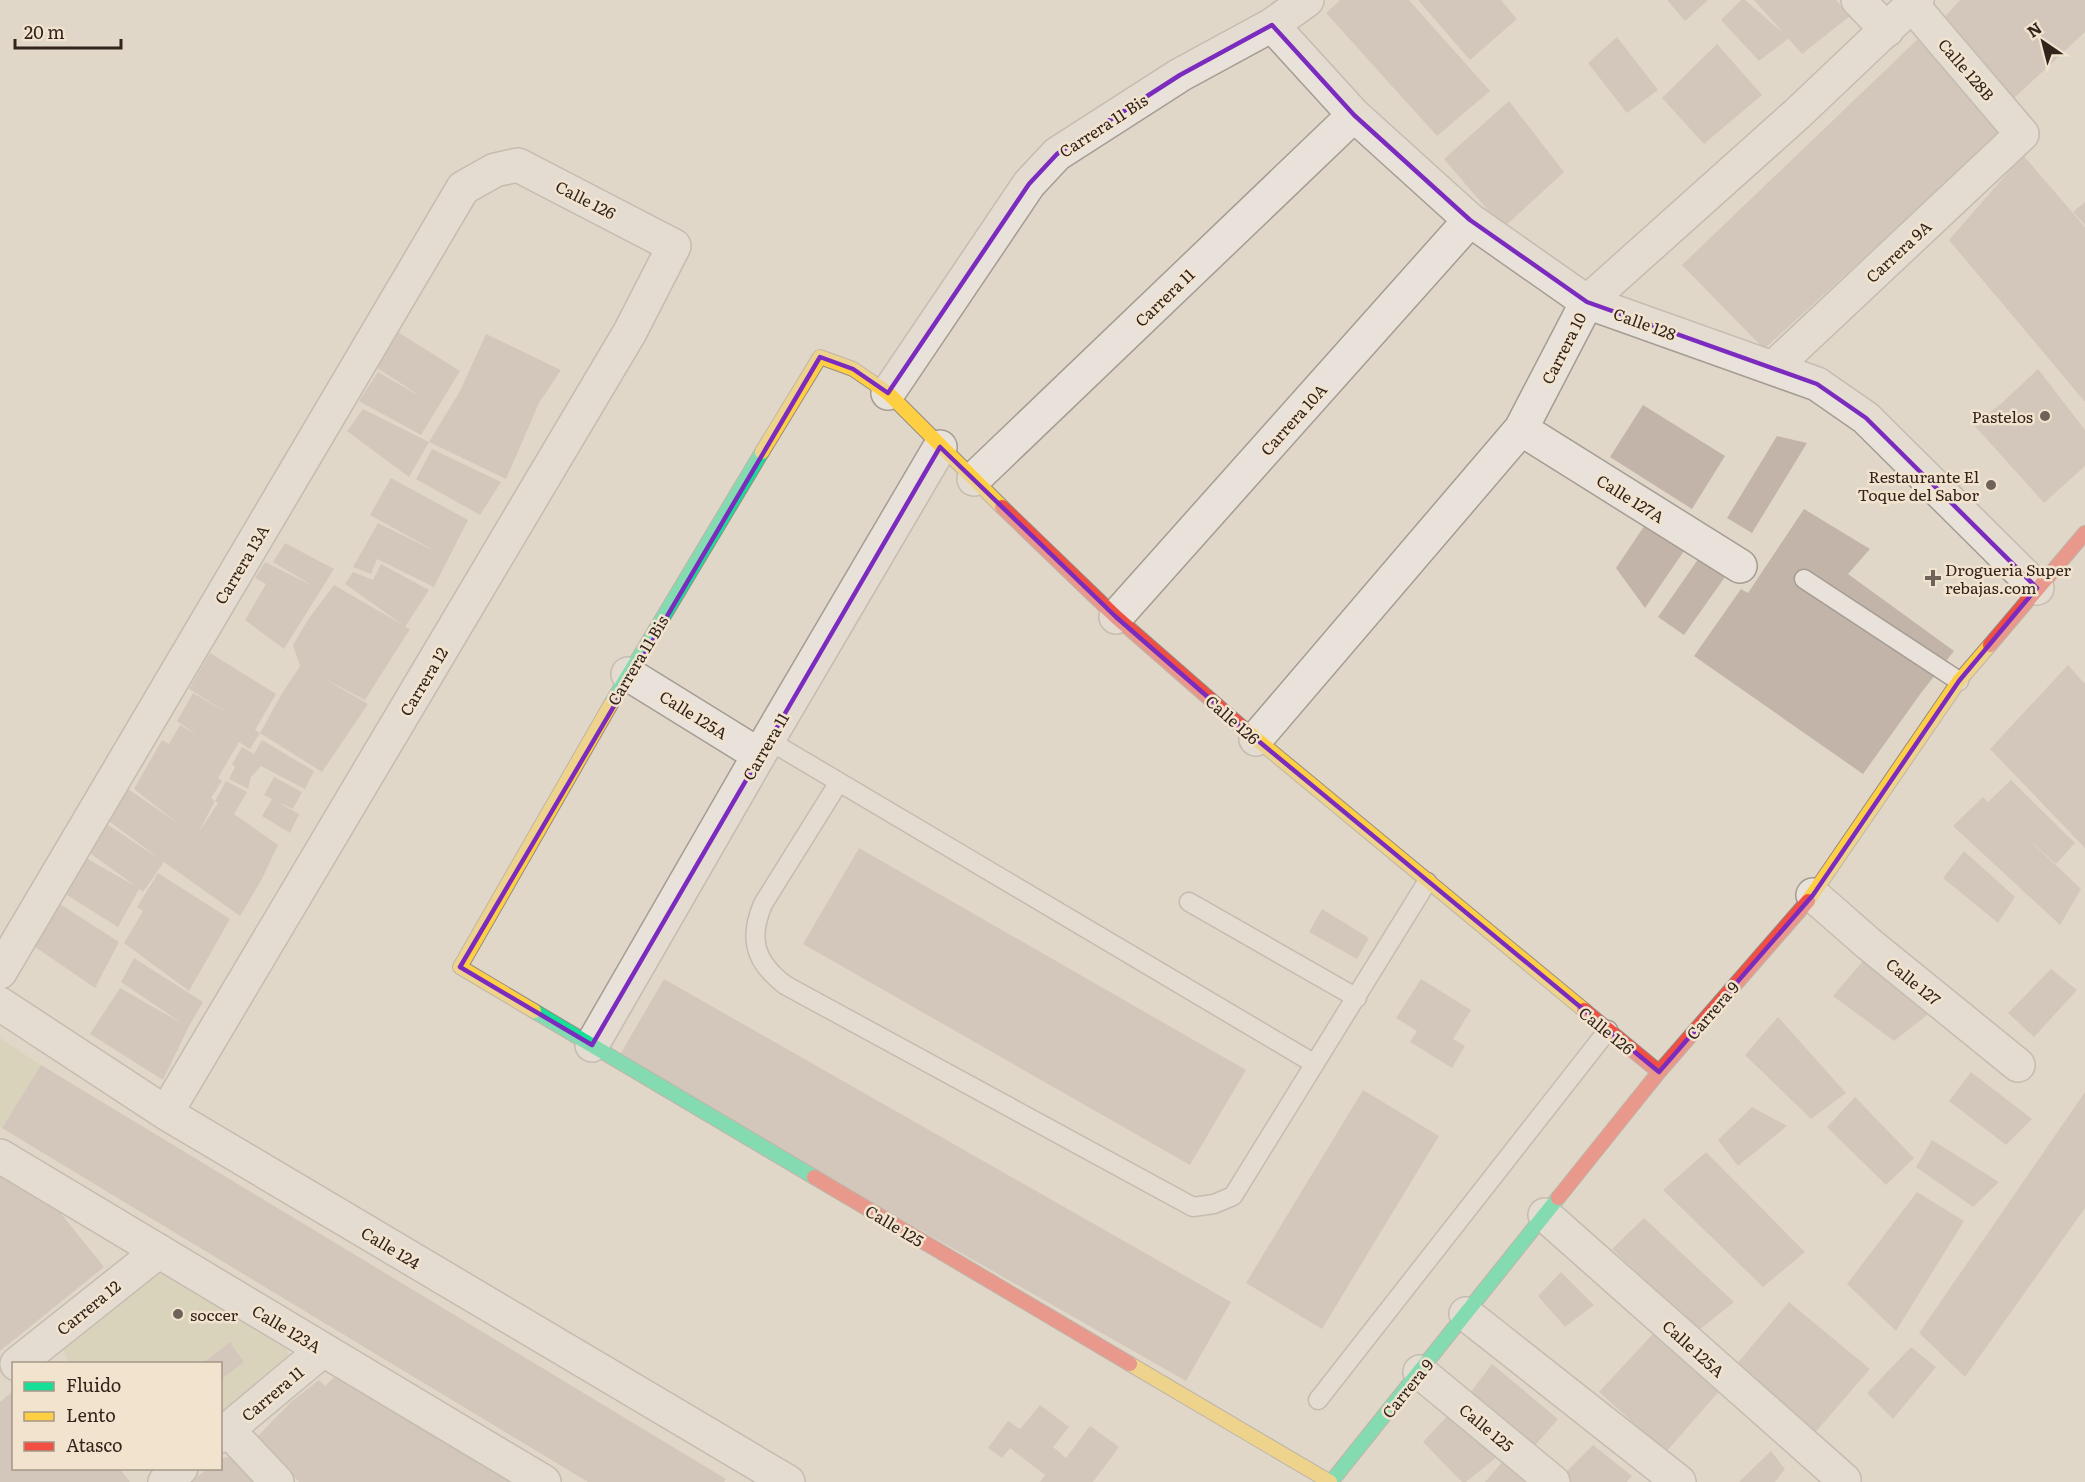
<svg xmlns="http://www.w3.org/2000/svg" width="2085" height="1482" viewBox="0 0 2085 1482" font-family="Literata,serif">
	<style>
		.green { fill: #d2ceac }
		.building { fill: #c3b4aa }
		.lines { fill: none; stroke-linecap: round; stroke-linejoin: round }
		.lane-casing { stroke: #a59c93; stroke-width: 21 }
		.street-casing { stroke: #a59c93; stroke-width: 36 }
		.fast-casing { stroke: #948c83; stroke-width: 16 }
		.slow-casing { stroke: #948c83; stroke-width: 16 }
		.jam-casing { stroke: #948c83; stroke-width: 16 }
		.lane { stroke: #e8e2da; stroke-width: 18 }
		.street { stroke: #e8e2da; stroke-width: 33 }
		.fast { stroke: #16e098; stroke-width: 14 }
		.slow { stroke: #ffcf43; stroke-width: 14 }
		.jam { stroke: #f24e42; stroke-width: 14 }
		.marked { fill: none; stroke: #7b2cbf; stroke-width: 4.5; stroke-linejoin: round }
		.poi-dot { fill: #6f6359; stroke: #f2e3ce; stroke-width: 2 }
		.labels { text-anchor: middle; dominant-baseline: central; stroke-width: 5; stroke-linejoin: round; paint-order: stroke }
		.street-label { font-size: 16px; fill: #32241c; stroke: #f2e3ce }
		.poi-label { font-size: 16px; fill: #32241c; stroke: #f2e3ce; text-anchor: end }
	</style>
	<rect width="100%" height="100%" fill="#e0d7c9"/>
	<!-- green -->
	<path class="green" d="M0,1038L41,1065L2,1128L0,1127Z
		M160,1268L283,1342L289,1355L285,1368L221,1422L220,1364L69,1363L62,1347Z"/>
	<!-- building -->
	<path class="building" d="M1340,0H1409L1490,91L1437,136L1326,13Z
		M1418,0H1501L1517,19L1470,60Z
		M1667,0H1708L1685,21Z
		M1741,0H1745L1789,38L1759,61L1721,20Z
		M1754,0H1836L1850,16L1802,54Z
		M1960,0H2085V32L2010,102L1942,20Z
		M1921,36L2006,128L1764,349L1682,265Z
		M1617,37L1658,90L1627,113L1588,63Z
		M1717,44L1762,95L1704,144L1662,98Z
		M1509,101L1564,172L1503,228L1444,159Z
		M2023,155L2085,227V402L1949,240Z
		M2085,202V225L2073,212Z
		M385,324L460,371L421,435L359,401L378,372L423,398L365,360Z
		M486,334L561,370L539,403L506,479L429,442L460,391Z
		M2038,369L2085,430V466L2044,503L1974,425L2003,402Z
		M1643,405L1725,456L1692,509L1610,457Z
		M363,409L429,442L409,477L347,431Z
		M1777,436L1807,443L1752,533L1727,518Z
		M432,449L501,482L480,515L416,479Z
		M391,478L468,520L434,587L377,559L371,574L353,567L378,523L437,552L370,515Z
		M1804,509L1870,549L1848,574L1954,651L1921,693L1863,774L1694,656L1741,589L1748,593Z
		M1645,525L1684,551L1645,608L1616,568Z
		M285,543L334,569L284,649L245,620L266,584L255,578L265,562L315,587L273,562Z
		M1699,558L1725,577L1684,635L1658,617Z
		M381,564L429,590L405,627L410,629L365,700L323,678L368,704L322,772L260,733L250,749L239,742L218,778L222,781L211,798L215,801L198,833L218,803L215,801L226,781L247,792L234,814L278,845L262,879L240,916L164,862L143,892L139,889L118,927L62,892L84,857L137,887L87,851L105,823L160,859L106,819L124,786L180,825L134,789L162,740L169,744L180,725L198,736L177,721L193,693L229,714L189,689L210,653L276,694L255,730L260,733L281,695L300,666L293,645L309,618L334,585L403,625L345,584L353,572L373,580Z
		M2068,665L2085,684V848L1990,749Z
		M262,740L314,771L305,789L261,766L251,777L248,789L229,779L235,767L232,764L242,747L254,754Z
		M274,777L302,792L293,809L275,801L299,814L290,833L262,816L272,799L264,795Z
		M2011,780L2075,843L2056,864L2020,831L2081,889L2060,925L1953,826L1983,797L1988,802Z
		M859,848L1246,1070L1190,1165L803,944Z
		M1964,851L2015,897L1998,923L1943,878Z
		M158,873L230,919L189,991L124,943L143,911L137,907Z
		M52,899L119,942L95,988L25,940Z
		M1322,909L1369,938L1357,959L1309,932Z
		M1868,955L1931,1012L1894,1041L1833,996Z
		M134,958L203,1002L188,1028L163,1080L90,1034L120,988L183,1024L121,982Z
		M2051,969L2077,990L2034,1037L2008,1013Z
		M664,979L1231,1302L1186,1381L618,1058Z
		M1421,979L1471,1010L1453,1039L1465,1046L1452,1068L1410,1042L1417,1031L1396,1018Z
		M1778,1017L1846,1093L1811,1119L1745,1055Z
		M41,1065L534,1363L726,1479L724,1482H588L139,1211L2,1128Z
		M1971,1072L2032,1119L2006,1145L1949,1101Z
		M1363,1090L1439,1136L1322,1329L1246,1283Z
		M2085,1092V1208L1965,1377L1919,1333Z
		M1855,1097L1914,1158L1886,1185L1827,1127Z
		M1752,1107L1787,1126L1738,1166L1718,1140Z
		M1932,1140L1999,1182L1973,1207L1916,1167Z
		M1706,1152L1805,1252L1763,1287L1663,1190Z
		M0,1168L58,1210L104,1267L0,1351Z
		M1917,1192L1964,1221L1896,1331L1847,1284Z
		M1644,1218L1734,1302L1698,1331L1612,1249Z
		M1561,1272L1594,1305L1565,1327L1538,1296Z
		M1789,1302L1870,1369L1807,1442L1734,1367Z
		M1664,1322L1729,1380L1666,1452L1599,1392Z
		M230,1342L244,1362L220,1380V1364H202Z
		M1911,1347L1936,1367L1893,1419L1867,1393Z
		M1492,1364L1558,1419L1531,1450L1470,1393Z
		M337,1374L510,1482H299L257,1437L292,1401L319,1380L325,1386Z
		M14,1390V1468H119L130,1482H0V1402Z
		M1040,1405L1069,1427L1053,1447L1066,1458L1090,1426L1119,1447L1093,1482H1040L1045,1475L1010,1448L1002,1458L988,1448L1008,1421L1020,1429Z
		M1455,1408L1503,1452L1466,1482H1462L1423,1442Z
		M1593,1445L1632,1476L1627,1482H1569L1562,1476Z
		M1771,1451L1785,1469L1775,1482H1739Z
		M1509,1454L1542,1482H1485Z
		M227,1457L234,1458L254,1482H191L208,1468H220V1459Z"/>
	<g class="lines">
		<defs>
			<path id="lane" d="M1804,579L1959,681
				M768,740L1315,1064
				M839,782L763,904C748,939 755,962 785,985L1193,1207L1214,1204L1233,1196L1427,882
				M1189,902L1357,998
				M1318,1400L1608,1030"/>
			<path id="street" d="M1858,0L1887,30
				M1272,25L1354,115L1470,220L1587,302L1817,384L1866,418L2037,588
				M1773,368L2022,134L1912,5
				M888,393L1029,184L1057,154L1180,75L1272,25L1307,0
				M1521,429L1740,566
				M974,479L1354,115
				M1116,617L1470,220
				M628,674L759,755
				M1256,739L1521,429L1587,302L1797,114L1917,0
				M1813,895L1869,944L2018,1065
				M0,972L463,188L495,170L518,165L674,246L630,332L166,1113
				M0,1004L166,1113L788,1482
				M592,1045L759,755L940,447
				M0,1156L544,1482
				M1545,1215L1844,1480
				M1466,1314L1679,1482
				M17,1364L159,1251
				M1420,1372L1553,1482
				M228,1430L277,1482
				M220,1436L323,1350
				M165,1482L181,1468"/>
			<path id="fast" d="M611,704L762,452
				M534,1011L814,1177
				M1331,1482L1558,1198"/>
			<path id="slow" d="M762,452L820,357L853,369L888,393L1002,507
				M1243,728L1584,1010
				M1808,901L1959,681L1990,645
				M534,1011L460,967L611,704
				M1130,1364L1330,1482"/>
			<path id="jam" d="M1002,507L1116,617L1243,728
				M1990,645L2085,533
				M1584,1010L1659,1072
				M814,1177L1130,1364
				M1558,1198L1659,1072L1808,901"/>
		</defs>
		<!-- lane casing -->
		<use href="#lane" class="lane-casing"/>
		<!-- street casing -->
		<use href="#street" class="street-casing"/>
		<!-- fast casing -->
		<use href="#fast" class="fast-casing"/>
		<!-- slow casing -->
		<use href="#slow" class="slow-casing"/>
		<!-- jam casing -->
		<use href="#jam" class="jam-casing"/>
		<!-- lane -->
		<use href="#lane" class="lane"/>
		<!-- street -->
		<use href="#street" class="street"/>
		<!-- fast -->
		<use href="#fast" class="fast"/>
		<!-- slow -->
		<use href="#slow" class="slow"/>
		<!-- jam -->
		<use href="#jam" class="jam"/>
	</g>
	<!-- marked area -->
	<path d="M0 0H2085V1482H0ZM1272,25L1354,115L1470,220L1587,302L1817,384L1866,418L2037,588L1959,681L1813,895L1659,1072L1256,739L1116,617L940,447L592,1045L460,967L820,357L853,369L888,393L1029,184L1057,154L1180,75Z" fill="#e0d7c9" fill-opacity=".55" fill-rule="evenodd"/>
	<path class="marked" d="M1272,25L1354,115L1470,220L1587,302L1817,384L1866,418L2037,588L1959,681L1813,895L1659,1072L1256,739L1116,617L940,447L592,1045L460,967L820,357L853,369L888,393L1029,184L1057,154L1180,75Z"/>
	<!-- markers -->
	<g class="poi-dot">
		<circle cx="2045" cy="416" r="6"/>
		<circle cx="1991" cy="485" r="6"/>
		<path d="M1930 569h6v6h6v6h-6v6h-6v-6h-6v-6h6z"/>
		<circle cx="178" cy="1314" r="6"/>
	</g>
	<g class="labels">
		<!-- street labels -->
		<g class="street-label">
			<text transform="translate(1967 69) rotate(49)">Calle 128B</text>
			<text transform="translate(1103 125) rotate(-33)">Carrera 11 Bis</text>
			<text transform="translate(586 199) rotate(27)">Calle 126</text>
			<text transform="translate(1898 251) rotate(-43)">Carrera 9A</text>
			<text transform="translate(1164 297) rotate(-44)">Carrera 11</text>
			<text transform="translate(1645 323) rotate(20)">Calle 128</text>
			<text transform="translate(1563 348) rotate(-63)">Carrera 10</text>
			<text transform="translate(1293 419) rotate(-48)">Carrera 10A</text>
			<text transform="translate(1631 498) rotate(32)">Calle 127A</text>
			<text transform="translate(241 564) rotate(-59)">Carrera 13A</text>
			<text transform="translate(637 660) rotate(-59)">Carrera 11 Bis</text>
			<text transform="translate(423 681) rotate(-59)">Carrera 12</text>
			<text transform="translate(694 714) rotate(32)">Calle 125A</text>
			<text transform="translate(1233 719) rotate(41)">Calle 126</text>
			<text transform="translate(765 746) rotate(-60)">Carrera 11</text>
			<text transform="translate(1914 981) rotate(39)">Calle 127</text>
			<text transform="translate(1712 1010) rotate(-49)">Carrera 9</text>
			<text transform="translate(1607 1030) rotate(39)">Calle 126</text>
			<text transform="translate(895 1225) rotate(31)">Calle 125</text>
			<text transform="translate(391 1247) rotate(31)">Calle 124</text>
			<text transform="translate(88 1307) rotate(-39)">Carrera 12</text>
			<text transform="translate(287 1328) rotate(31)">Calle 123A</text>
			<text transform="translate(1694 1348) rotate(42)">Calle 125A</text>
			<text transform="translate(1407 1388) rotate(-51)">Carrera 9</text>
			<text transform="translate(272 1393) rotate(-40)">Carrera 11</text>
			<text transform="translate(1487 1427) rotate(40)">Calle 125</text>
		</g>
		<!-- poi labels -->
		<g class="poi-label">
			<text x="2033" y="416">Pastelos</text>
			<text x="1979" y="476">Restaurante El<tspan x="1979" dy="18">Toque del Sabor</tspan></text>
			<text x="1945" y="569" text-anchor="start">Drogueria Super<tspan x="1945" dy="18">rebajas.com</tspan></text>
			<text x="190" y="1314" text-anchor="start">soccer</text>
		</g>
	</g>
	<!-- legend -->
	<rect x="12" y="1362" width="210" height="108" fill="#f2e3ce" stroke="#a59787" stroke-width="1.5"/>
	<rect x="24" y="1382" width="30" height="9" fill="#16e098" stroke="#a59787" stroke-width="1.5"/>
	<text x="66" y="1392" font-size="18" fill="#32241c">Fluido</text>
	<rect x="24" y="1412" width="30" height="9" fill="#ffcf43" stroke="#a59787" stroke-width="1.5"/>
	<text x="66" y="1422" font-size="18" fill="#32241c">Lento</text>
	<rect x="24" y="1442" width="30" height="9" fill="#f24e42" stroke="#a59787" stroke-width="1.5"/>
	<text x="66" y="1452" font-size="18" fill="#32241c">Atasco</text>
	<!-- north arrow -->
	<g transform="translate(2043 42) rotate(325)" stroke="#f2e3ce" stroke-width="4.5" paint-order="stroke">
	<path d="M0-4.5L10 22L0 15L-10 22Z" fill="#32241c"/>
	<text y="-9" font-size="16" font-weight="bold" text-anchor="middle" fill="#32241c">N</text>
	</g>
	<!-- scale -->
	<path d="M15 39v9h106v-9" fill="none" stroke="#32241c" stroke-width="3"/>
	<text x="24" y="39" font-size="18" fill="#32241c" stroke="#f2e3ce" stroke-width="4.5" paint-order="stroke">20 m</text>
</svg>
